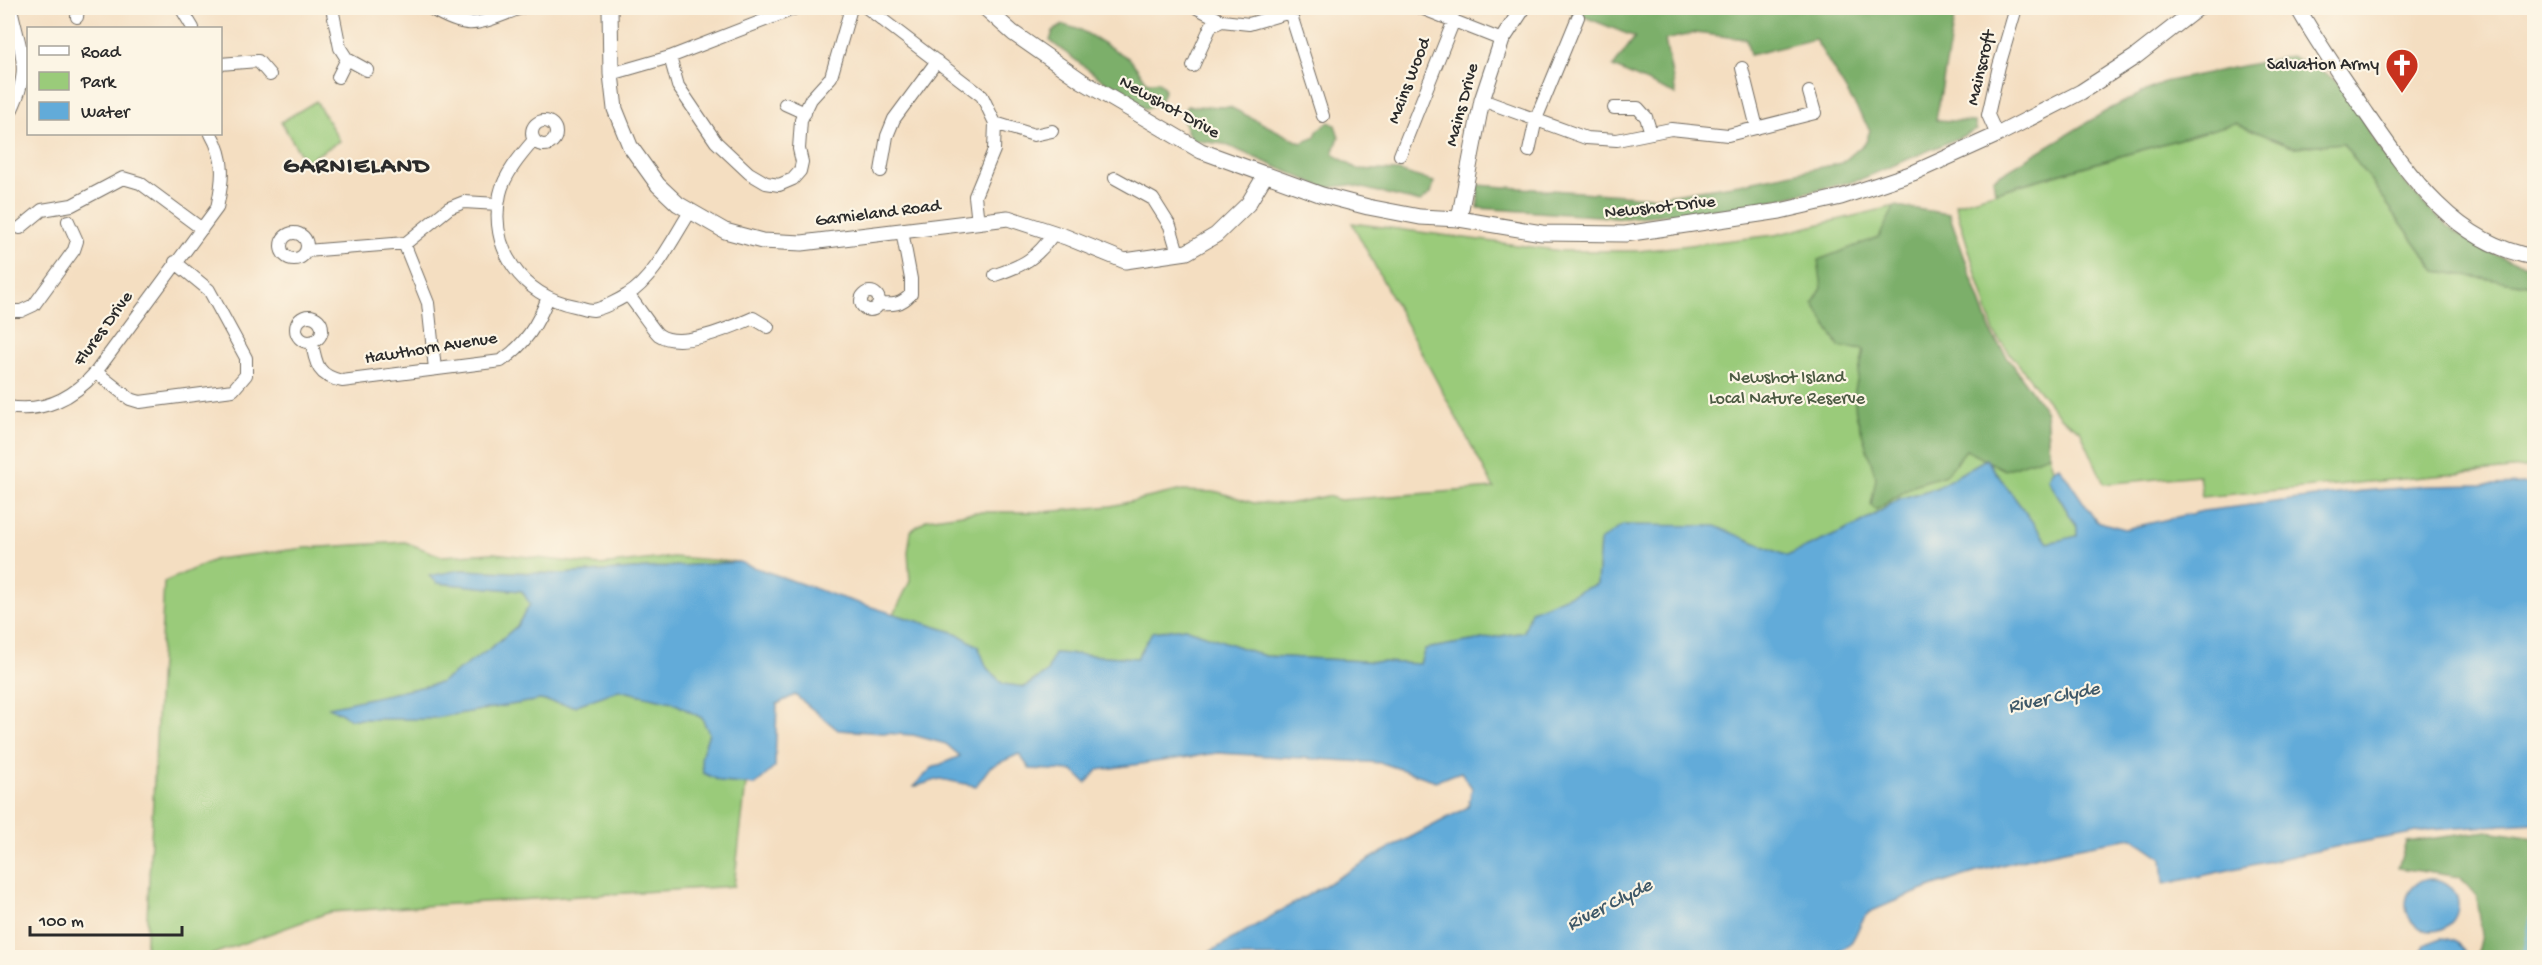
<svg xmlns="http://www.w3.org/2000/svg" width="2542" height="965" viewBox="0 0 2542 965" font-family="'Gochi Hand',sans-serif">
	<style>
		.green { fill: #9acb7a; stroke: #627b52; stroke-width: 1.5 }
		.forest { fill: #7baf6a; stroke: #536d4a; stroke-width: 1.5 }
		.water { fill: #62abd9; stroke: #466b82; stroke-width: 1.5 }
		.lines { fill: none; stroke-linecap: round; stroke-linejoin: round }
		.stream { stroke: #62abd9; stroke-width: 3 }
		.minor-casing { stroke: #716a60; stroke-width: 14 }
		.tertiary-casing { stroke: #716a60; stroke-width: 17 }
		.minor { stroke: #fff; stroke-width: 12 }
		.tertiary { stroke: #fff; stroke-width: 15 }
		.labels { text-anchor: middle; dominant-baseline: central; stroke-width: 4.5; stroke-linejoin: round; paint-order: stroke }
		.poi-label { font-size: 18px; fill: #2b2b2b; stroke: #fcf5e5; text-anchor: end }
		.street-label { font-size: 18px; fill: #2b2b2b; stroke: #fcf5e5 }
		.park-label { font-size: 18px; fill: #4c5b43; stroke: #fcf5e5 }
		.water-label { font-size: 20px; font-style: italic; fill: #3e5868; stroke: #fcf5e5 }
		.district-label { font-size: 24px; font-weight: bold; letter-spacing: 1.5px; fill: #2b2b2b; stroke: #fcf5e5 }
	</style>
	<rect width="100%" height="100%" fill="#fcf5e5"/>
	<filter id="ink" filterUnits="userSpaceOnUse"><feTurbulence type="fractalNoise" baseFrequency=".0167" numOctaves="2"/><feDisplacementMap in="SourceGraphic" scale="12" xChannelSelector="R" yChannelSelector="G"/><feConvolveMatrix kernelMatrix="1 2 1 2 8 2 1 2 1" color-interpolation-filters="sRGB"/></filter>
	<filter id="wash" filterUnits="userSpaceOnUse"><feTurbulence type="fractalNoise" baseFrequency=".008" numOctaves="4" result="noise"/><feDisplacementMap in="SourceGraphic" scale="24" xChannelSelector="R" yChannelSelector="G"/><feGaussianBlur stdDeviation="1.35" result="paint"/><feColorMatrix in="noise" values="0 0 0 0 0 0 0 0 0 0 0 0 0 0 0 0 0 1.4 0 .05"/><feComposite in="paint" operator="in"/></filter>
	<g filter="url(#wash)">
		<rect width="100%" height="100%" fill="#f4dec1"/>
		<!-- green -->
		<path class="green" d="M316,101L340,141L305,162L281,122Z
			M2235,123L2294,147L2343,143L2436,271L2534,286V467L2202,497L2199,475L2104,484L2080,430L2060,417L1994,333L1955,204Z
			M1895,206L1949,214L1992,335L2046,412L2049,455L2053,469L2048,479L2077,527V536L2048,543L1986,459L1936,488L1899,499L1860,524L1787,556L1747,539L1600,541L1597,584L1532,611L1524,632L1425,649L1420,664L1265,656L1185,628L1153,632L1137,658L1054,653L1047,672L1024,687L1003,684L987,668L977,646L956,633L894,614L910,581L908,552L911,531L927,519L976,512H1044L1111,506L1178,491L1218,492L1254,503L1288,504L1327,496L1340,500L1494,488L1352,223L1562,251H1639L1775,235Z
			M405,542L441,556L493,553L600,565L673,557L739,562L561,574L460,570L438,583L522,591L531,604L517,626L491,648L440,683L330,707L351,719H428L540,700L574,706L619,690L672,702L702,718L709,733L701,757L722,782L746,784L734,886L330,912L205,957L145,958L164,582L216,559L305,548Z"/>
		<!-- forest -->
		<path class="forest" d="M1562,8H1956L1936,120L1974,122L1977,130L1859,180L1743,207L1625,218L1478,208V185L1653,197L1739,184L1842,163L1866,142L1870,130L1815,39L1750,55L1746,39L1695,33L1665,40L1676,95L1613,67L1635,37Z
			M1063,25L1081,30L1130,59L1148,83L1158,81L1165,89L1160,102L1147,109L1136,105L1050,41L1053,31Z
			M2291,56C2308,64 2325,71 2339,84C2354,99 2366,128 2378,146C2415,202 2466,255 2534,266V286L2436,271L2343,143L2294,147L2235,123L1995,192L1993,179L2108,110L2164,82Z
			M1187,106L1230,107L1301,143L1314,138L1318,130L1329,122L1335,125L1339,137L1333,154L1357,169L1399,171L1434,182L1431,193L1420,202L1350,185L1325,188L1224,144L1191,140L1181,115Z
			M1895,206L1949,214L1992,335L2046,412L2049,455L2005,470L1966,450L1946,475L1916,484L1876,510L1871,505L1876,478L1856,414L1854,394L1864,350L1839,347L1813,303L1822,288L1818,260L1879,237Z
			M2487,831L2534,838V957H2477L2482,935L2477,897L2460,877L2398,868L2406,842Z"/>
		<!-- water -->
		<path class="water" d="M1986,459L2048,543L2077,536V527L2048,479L2053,469L2059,466L2096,521L2125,529L2203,511L2362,491L2427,486L2534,484V823L2429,830L2340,846L2164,884L2162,858L2133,838C2044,851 1954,874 1872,911C1860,916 1858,936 1849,945C1843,951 1828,954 1819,957H1201L1379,854L1468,807L1472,788L1461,772L1436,781L1382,763L1218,753L1098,770L1086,783L1073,771L1030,769L1019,754L990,767L976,786L940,779L913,787L932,768L960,756L946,744L913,735L838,730L795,695L777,704L775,767L755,785L722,782L703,773L701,757L709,733L702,718L672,702L619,690L574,706L540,700L428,719H351L329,707L440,683L491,648L517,626L530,604L522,591L438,583L429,576L460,570L561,574L739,562L839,597L956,633L978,646L987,668L1003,684L1025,687L1047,672L1054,653L1137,658L1152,632L1185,628L1265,656L1420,664L1425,649L1524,632L1531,611L1597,584L1600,541L1623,525L1715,526L1787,556L1860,524L1899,499L1936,488Z
			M2406 905a26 26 0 1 1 52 0a26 26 0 1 1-52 0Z
			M2440,938C2454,939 2463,944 2468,957H2418L2425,945Z"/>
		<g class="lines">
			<!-- stream -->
			<path class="stream" d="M2524,958L2534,903"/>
		</g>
	</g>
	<g filter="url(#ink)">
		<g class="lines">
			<defs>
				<path id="minor" d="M181,8L193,28
					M332,8L340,48L347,59L338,77
					M430,8C471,33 479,23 521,8
					M867,8L982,96L995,123L994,150L975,196L978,223
					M1197,8L1222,21
					M1421,8L1502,40
					M1290,12L1323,116
					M77,17L78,8
					M670,57L678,86L716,142L749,173L766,183L779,185L793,179L800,171L802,162L799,149L801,120L811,99L831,77L851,8
					M347,59L367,70
					M220,64L258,61L270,75
					M1193,66L1211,26L1222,21L1249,24L1304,8
					M1742,68L1757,128
					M611,74L670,57L796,8
					M1482,100L1586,138L1617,140L1671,129L1728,135L1815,113L1809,92
					M785,104L805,113
					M1614,108H1638L1646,117L1651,133
					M8,117C33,70 21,55 11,8
					M532 133a12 12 0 1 1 24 0a12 12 0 1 1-24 0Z
					M995,123L1034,135L1052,131
					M1997,135L1988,115L1999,66L2016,8
					M534,140C521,155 504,175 500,194C488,248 522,296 575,306C580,307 587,310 593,310C602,309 619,300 627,295C653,280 674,237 690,212
					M1529,151L1536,119L1578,17
					M1400,155L1454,20
					M881,171L887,136L894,119L937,61
					M1115,178L1153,199L1170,226L1178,253
					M20,228L42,210L72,205L123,178L140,183L202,229
					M281 246a13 13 0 1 1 26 0a13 13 0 1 1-26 0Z
					M404,243L428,303L435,369
					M306,251L406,243L449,208L464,202L498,204
					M995,275C1024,265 1036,259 1054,233
					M861 301a9 9 0 1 1 18 0a9 9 0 1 1-18 0Z
					M628,295C635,302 654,332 659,335C681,350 732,327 753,318L768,327
					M879,304C893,305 901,305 911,294V279L902,231
					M8,311H21L34,305L74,250L77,241L68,221
					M296 329a13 13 0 1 1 26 0a13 13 0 1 1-26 0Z
					M312,343C316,365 318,376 342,381L501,361C525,345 538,324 548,297
					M96,372L130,399L140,402L233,390L246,375V358L209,290L175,262
					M8,407C43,413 73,398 96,372L217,208C223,180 226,160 211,134"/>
				<path id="tertiary" d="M610,8L611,74L615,109L630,146L658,185L678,204L725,231L762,241L802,243L1008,218L1066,237L1125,261L1187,252L1216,235L1248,204L1266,174
					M985,8L1013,33L1082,81L1201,151L1322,195L1368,207L1420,217L1459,219L1542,233L1625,234L1780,211L1841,197L1913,173L1997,135L2081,92L2135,57L2198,8
					M2298,8C2316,41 2339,73 2360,104C2404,168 2451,243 2534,257
					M1459,219L1482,100L1502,40L1523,8"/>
			</defs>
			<!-- minor casing -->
			<use href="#minor" class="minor-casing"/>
			<!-- tertiary casing -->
			<use href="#tertiary" class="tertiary-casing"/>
			<!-- minor -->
			<use href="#minor" class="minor"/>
			<!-- tertiary -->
			<use href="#tertiary" class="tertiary"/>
		</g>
	</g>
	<!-- icons -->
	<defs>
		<symbol id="church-pin" viewBox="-11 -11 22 30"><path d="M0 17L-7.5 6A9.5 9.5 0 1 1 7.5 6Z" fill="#c8321e" stroke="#fcf5e5"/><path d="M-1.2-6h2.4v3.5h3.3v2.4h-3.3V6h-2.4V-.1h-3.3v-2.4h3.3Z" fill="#fff"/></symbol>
	</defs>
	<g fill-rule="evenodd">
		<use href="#church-pin" x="2383" y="46" width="38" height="52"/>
	</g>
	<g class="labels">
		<!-- poi labels -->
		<g class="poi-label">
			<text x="2379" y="65">Salvation Army</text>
		</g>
		<!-- street labels -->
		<g class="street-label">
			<text transform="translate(1982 68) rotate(-77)">Mainscroft</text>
			<text transform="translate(1410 81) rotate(-69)">Mains Wood</text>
			<text transform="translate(1463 105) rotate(-75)">Mains Drive</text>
			<text transform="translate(1169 108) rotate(29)">Newshot Drive</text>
			<text transform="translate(1660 208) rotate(-6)">Newshot Drive</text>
			<text transform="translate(878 214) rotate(-7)">Garnieland Road</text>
			<text transform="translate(104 329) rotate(-54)">Flures Drive</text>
			<text transform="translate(431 349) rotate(-9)">Hawthorn Avenue</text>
		</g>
		<!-- park labels -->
		<g class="park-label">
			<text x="1787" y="378">Newshot Island<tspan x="1787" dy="21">Local Nature Reserve</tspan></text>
		</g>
		<!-- water labels -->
		<g class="water-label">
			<text transform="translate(2054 699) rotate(-12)">River Clyde</text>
			<text transform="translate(1610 906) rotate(-27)">River Clyde</text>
		</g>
		<!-- district labels -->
		<g class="district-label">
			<text x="357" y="167">GARNIELAND</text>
		</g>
	</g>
	<!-- margin -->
	<rect width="2542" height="965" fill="none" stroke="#fcf5e5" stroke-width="30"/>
	<!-- legend -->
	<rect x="27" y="27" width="195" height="108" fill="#fcf5e5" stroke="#a8a49b" stroke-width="1.5"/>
	<rect x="39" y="46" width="30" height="9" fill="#ffffff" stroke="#a8a49b" stroke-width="1.5"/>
	<text x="81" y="57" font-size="18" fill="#2b2b2b">Road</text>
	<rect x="39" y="72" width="30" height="18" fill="#9acb7a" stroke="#a8a49b" stroke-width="1.5"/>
	<text x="81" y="87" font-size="18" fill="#2b2b2b">Park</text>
	<rect x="39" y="102" width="30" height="18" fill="#62abd9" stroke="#a8a49b" stroke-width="1.5"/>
	<text x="81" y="117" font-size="18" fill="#2b2b2b">Water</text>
	<!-- scale -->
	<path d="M30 926v9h152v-9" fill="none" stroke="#2b2b2b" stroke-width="3"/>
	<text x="39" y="926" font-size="18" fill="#2b2b2b" stroke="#fcf5e5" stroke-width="4.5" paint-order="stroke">100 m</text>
</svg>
